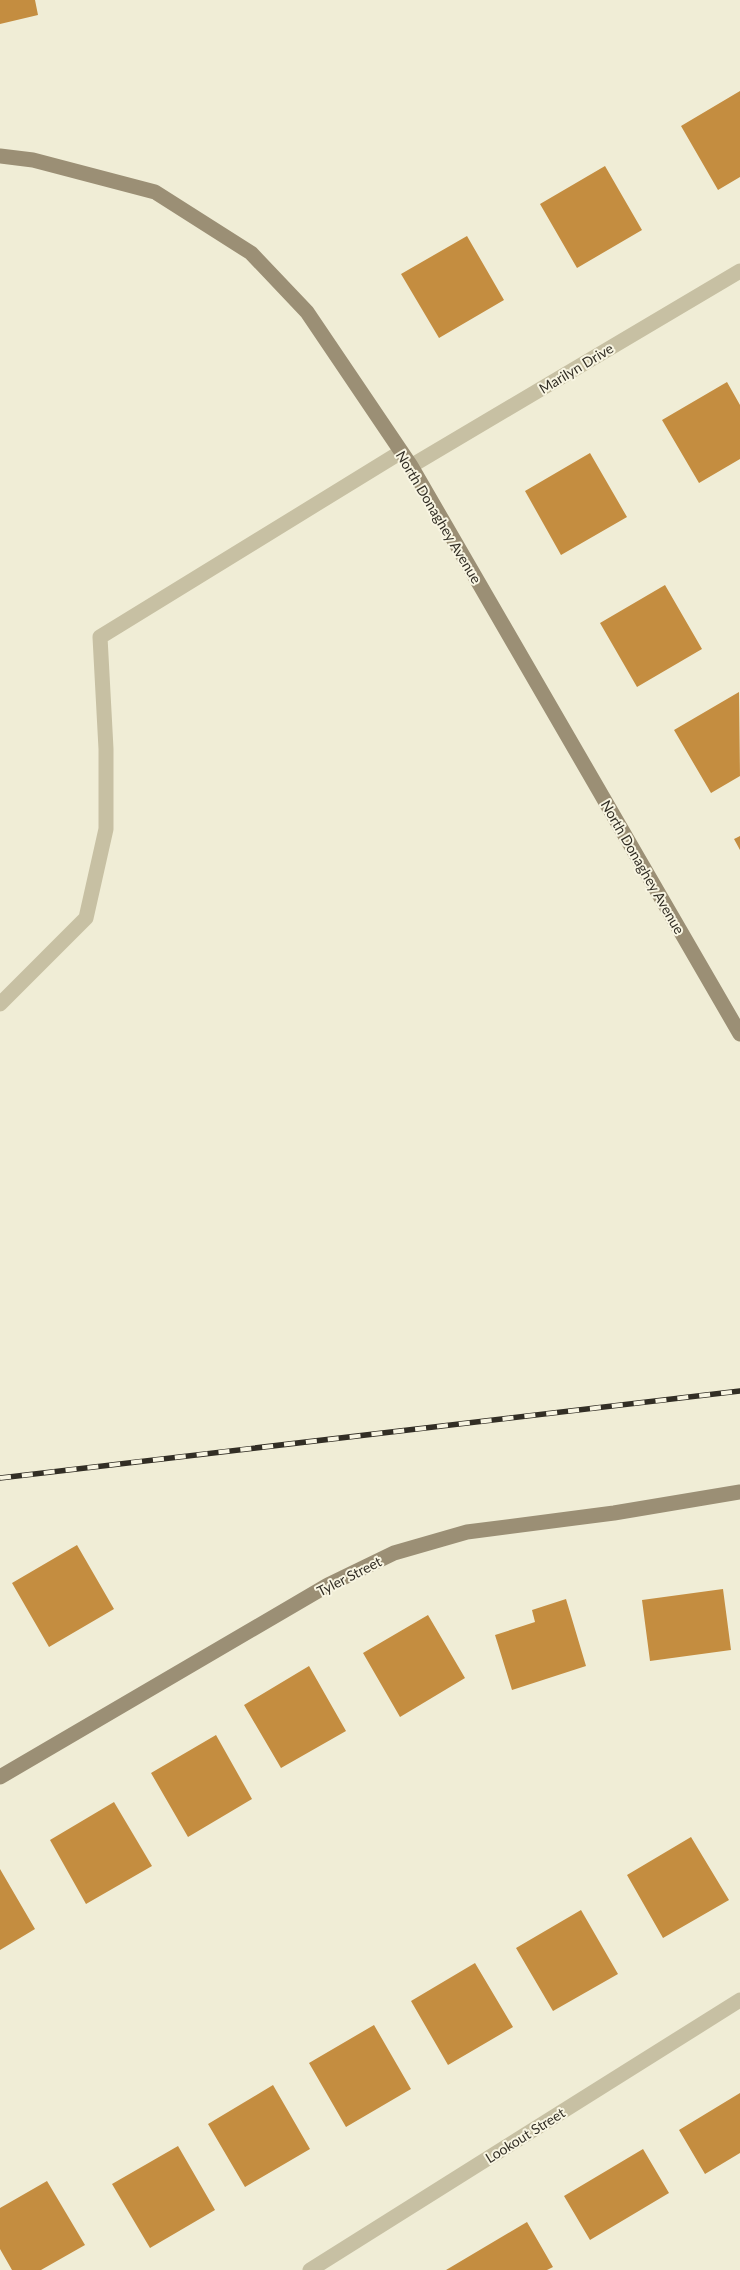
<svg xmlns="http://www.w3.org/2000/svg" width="740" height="2270" viewBox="0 0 740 2270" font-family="Lato,sans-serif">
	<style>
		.building { fill: #c48d40 }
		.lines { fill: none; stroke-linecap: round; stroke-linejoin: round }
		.lane { stroke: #c7c0a3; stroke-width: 15 }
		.street { stroke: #c7c0a3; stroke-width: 15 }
		.secondary { stroke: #9b8f75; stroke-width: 15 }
		.rail-casing { stroke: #322e25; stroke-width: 5.5 }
		.rail { stroke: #f8f5e2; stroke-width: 4; stroke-dasharray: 11; stroke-linecap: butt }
		.labels { text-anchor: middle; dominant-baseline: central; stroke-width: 4; stroke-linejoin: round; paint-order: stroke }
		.street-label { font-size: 14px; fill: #322e25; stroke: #f8f5e2 }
	</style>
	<rect width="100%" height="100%" fill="#f0edd6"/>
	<!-- building -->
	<path class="building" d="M0,0H35L38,15L0,24Z
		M740,91V177L718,190L681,126Z
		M605,166L642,230L577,268L540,204Z
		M467,236L504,300L439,338L401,274Z
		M727,382L740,405V459L699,483L662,420Z
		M590,453L627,517L561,555L525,491Z
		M665,585L702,649L637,687L600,623Z
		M739,692L740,776L711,793L674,730Z
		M740,836V850L734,839Z
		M77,1545L114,1609L49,1647L12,1583Z
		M723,1589L731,1650L650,1661L642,1600Z
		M566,1599L586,1666L512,1690L495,1635L535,1622L532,1610Z
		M428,1615L465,1678L400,1717L363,1653Z
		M309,1666L346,1731L281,1768L244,1705Z
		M216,1735L252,1799L188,1837L151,1773Z
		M114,1802L152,1866L86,1904L50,1840Z
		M691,1837L729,1900L663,1938L627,1875Z
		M0,1869L35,1929L0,1950Z
		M581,1910L618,1974L553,2011L516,1948Z
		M475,1963L513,2027L448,2065L411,2001Z
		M374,2025L411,2089L346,2127L309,2063Z
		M273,2085L310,2149L245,2187L208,2124Z
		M740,2093V2153L705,2174L679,2130Z
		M178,2146L215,2210L150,2248L112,2184Z
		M643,2149L669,2193L590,2240L564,2196Z
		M47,2181L85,2245L41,2270H12L0,2249V2208Z
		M527,2222L553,2267L547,2270H446Z"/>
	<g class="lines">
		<!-- lane -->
		<path class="lane" d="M0,1004L86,918L106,829V749L100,637L401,452"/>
		<!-- street -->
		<path class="street" d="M411,466L740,271
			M310,2270L740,2000"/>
		<!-- secondary -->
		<path class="secondary" d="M0,156L33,160L155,192L251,253L307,312L411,466L740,1034
			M0,1777L328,1585L394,1553L467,1532L614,1513L740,1492"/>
		<defs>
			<path id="rail" d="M0,1478L740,1391"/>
		</defs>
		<!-- rail casing -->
		<use href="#rail" class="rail-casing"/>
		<!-- rail -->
		<use href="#rail" class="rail"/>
	</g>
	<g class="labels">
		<!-- street labels -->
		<g class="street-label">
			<text transform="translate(576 368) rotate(-31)">Marilyn Drive</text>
			<text transform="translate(439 517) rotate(59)">North Donaghey Avenue</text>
			<text transform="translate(643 867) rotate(60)">North Donaghey Avenue</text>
			<text transform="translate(349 1576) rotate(-27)">Tyler Street</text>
			<text transform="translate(525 2135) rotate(-32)">Lookout Street</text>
		</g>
	</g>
</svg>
